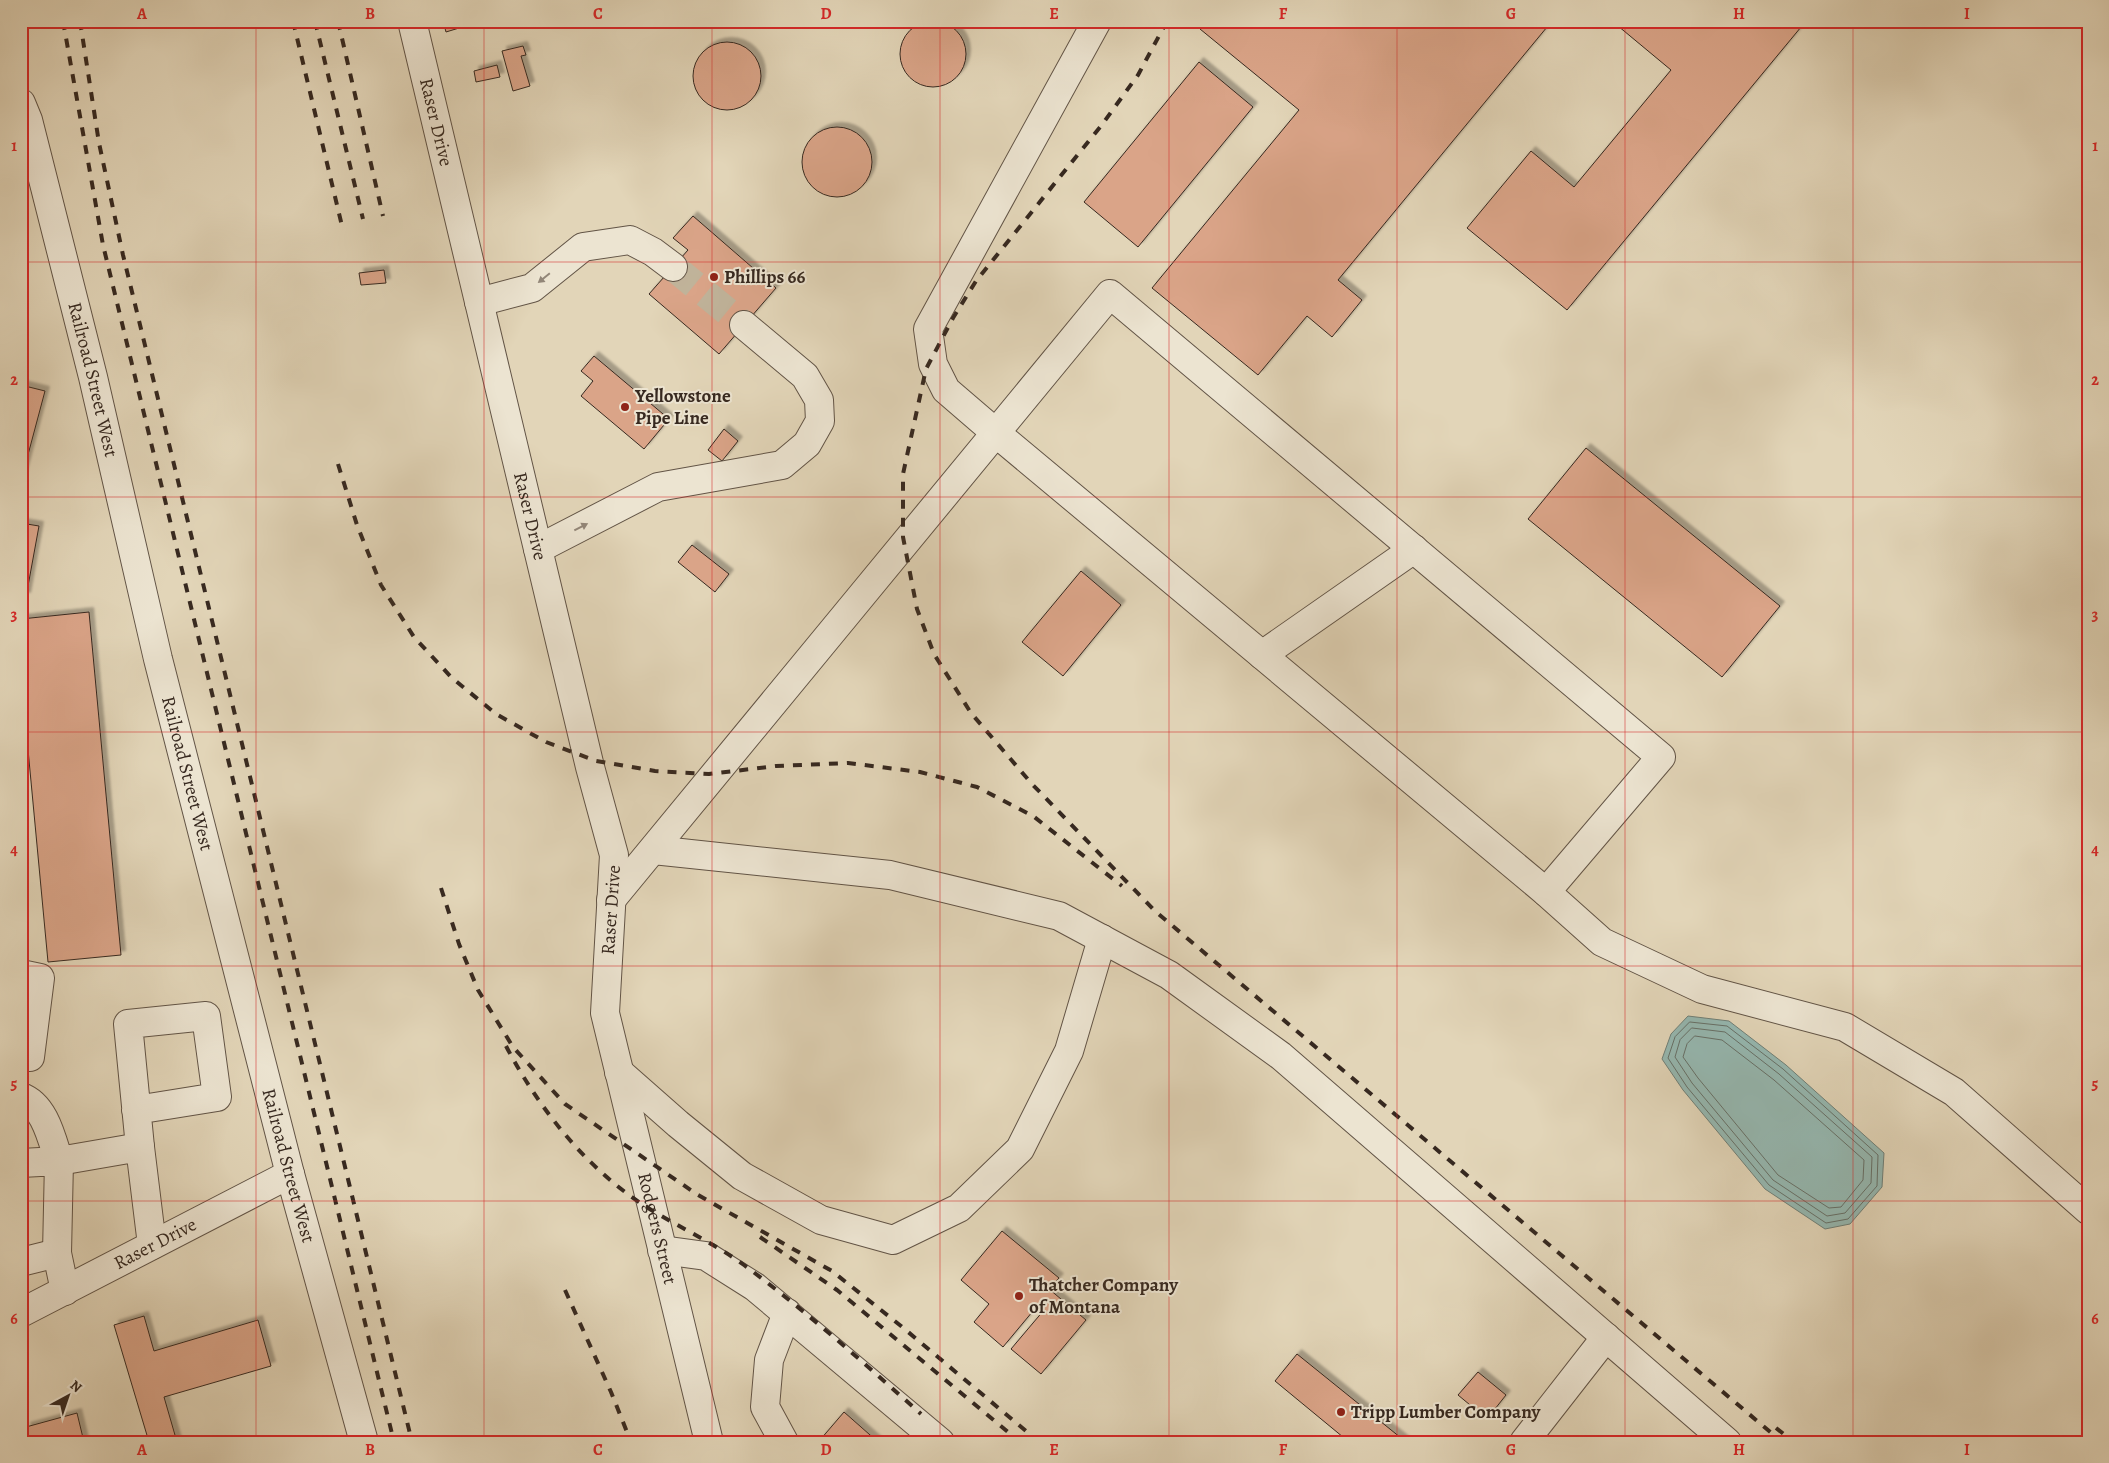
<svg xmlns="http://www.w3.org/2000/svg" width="2109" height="1463" viewBox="0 0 2109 1463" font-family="Alegreya,serif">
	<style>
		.water { fill: #95b8b1; stroke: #6f7f77 }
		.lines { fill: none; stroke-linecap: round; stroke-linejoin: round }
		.shore { stroke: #667068; stroke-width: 1 }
		.building { fill: #daa488; stroke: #372920; filter: url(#shadow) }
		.minor-tunnel { stroke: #c0b39a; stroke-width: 28; stroke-dasharray: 28 14; stroke-linecap: butt }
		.minor-casing { stroke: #625446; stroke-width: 30 }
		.minor { stroke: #ece4d1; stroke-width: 28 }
		.rail { stroke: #372920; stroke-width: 4; stroke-dasharray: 9 9; stroke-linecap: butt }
		.oneway { fill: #928678 }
		.grid { fill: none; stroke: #d62828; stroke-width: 1; stroke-opacity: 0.55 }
		.poi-dot { fill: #8f2418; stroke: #ece4d1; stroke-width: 2 }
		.labels { text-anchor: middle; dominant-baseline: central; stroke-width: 4; stroke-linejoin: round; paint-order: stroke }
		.street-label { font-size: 19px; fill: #372920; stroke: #ece4d1 }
		.poi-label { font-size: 19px; font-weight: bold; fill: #372920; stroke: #ece4d1; text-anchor: start }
		.neatline { fill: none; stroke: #d62828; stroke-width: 2 }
		.grid-label { font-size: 16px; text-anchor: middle; font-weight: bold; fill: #d62828 }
	</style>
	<defs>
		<filter id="shadow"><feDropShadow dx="4.5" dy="-4.5" stdDeviation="1" flood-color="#0004"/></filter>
	</defs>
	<rect width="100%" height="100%" fill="#e2d5b8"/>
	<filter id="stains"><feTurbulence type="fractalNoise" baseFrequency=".004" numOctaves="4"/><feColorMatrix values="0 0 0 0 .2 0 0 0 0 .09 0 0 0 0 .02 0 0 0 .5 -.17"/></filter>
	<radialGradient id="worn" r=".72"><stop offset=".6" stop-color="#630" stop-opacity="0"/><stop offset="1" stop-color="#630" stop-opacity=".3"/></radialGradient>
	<!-- water -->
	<path class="water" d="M1688,1016L1729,1021L1786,1065L1884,1153L1882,1187L1850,1224L1825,1229L1765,1189L1683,1090L1662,1059L1671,1034Z"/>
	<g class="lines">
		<!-- shore -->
		<path class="shore" d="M1690,1022L1727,1026L1783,1069L1878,1155L1877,1186L1848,1219L1826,1223L1769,1185L1687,1087L1668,1058L1675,1037Z
			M1692,1028L1725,1032L1779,1074L1872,1157L1871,1183L1845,1213L1827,1216L1773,1180L1692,1083L1675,1057L1680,1040Z
			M1695,1036L1722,1040L1774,1080L1864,1160L1863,1180L1841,1207L1829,1208L1778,1175L1698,1078L1683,1057L1687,1044Z"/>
	</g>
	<!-- building -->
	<path class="building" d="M900 54a33 33 0 1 1 66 0a33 33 0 1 1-66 0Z
		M443,21H482L446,32Z
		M1207,21H1552L1338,280L1362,300L1332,337L1307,316L1258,375L1152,288L1299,110L1200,29Z
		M1612,21H1806L1567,310L1467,228L1531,151L1574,187L1671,70Z
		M693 76a34 34 0 1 1 68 0a34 34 0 1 1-68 0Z
		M523,46L526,55L521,56L530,86L513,91L502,51Z
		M1199,62L1253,107L1138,247L1084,202Z
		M497,65L500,77L476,82L474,71Z
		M802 162a35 35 0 1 1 70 0a35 35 0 1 1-70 0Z
		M693,216L776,288L719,354L649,294L688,250L673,238Z
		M384,270L386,283L361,285L359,273Z
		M594,356L669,419L644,449L581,396L593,381L581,371Z
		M21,385L45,391L21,481Z
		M724,429L738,441L722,461L708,450Z
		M1586,448L1780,606L1722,677L1528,519Z
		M21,523L39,526L26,597L21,596Z
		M692,545L729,574L715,592L678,562Z
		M1081,571L1121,605L1063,676L1022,642Z
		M89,612L121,955L48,962L21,675V619Z
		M1002,1231L1059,1278L1049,1289L1086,1320L1041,1374L1011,1349L1044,1310L1038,1305L1003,1347L974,1322L989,1304L961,1280Z
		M144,1316L154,1351L258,1320L271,1366L164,1397L177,1442H149L114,1325Z
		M1297,1354L1406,1442H1349L1275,1381Z
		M1478,1372L1506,1395L1487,1419L1458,1395Z
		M844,1412L878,1442H822L820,1440Z
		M77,1413L84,1442H29L26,1427Z"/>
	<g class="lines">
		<!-- minor-tunnel -->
		<path class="minor-tunnel" d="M673,267L744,325"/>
		<defs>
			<g id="minor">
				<path id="s1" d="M412,21L590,767L614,855L605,1013L709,1442"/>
				<path id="s2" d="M21,103L28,120L93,377L158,659L290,1174L364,1442"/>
				<path d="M479,302L532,288L583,247L630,240L653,252L673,267"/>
				<path d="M538,549L658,487L782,465L807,444L820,421L819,400L805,376L744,325"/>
				<path d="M1262,655L1414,549"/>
				<path d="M653,850L890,875L1059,916L1169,975L1281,1056L1727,1442"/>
				<path d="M1546,892L1602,942L1702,989L1845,1027L1954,1092L2088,1210"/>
				<path d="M611,900C777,698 944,496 1110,294L1661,757L1546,892L996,433L946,390L933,364L928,329L1097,21"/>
				<path d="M21,974L40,978L30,1057H21"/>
				<path d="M619,1072L678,1124L742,1176L821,1220L893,1240L959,1208L1020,1149L1069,1051L1102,939"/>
				<path d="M21,1097C45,1105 52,1140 59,1161L140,1147L152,1245"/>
				<path d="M136,1110L217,1097L206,1016L128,1024L140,1147"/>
				<path d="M21,1163L59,1161L57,1253L65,1291"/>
				<path d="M662,1250L706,1256L755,1287L940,1442"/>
				<path d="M21,1262L57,1253"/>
				<path id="s3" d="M21,1313L290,1174"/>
				<path d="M784,1442L765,1407L769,1360L787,1313"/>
				<path d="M1524,1442L1606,1337"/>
			</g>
		</defs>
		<!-- minor casing -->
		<use href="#minor" class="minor-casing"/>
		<!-- minor -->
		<use href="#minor" class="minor"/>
		<!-- rail -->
		<path class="rail" d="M63,21L103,245L394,1442
			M80,21L99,143L123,255L412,1442
			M293,21L342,226
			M315,21L363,219
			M338,21L383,216
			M1167,21L1138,75L1101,126L976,281L953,318L926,369L903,474V537L917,609L934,654L971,713L1032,784L1155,911L1782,1442
			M338,464L357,525L381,585L414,637L451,677L496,714L546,742L596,761L655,771L709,774L776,766L848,763L920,772L977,787L1033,816L1122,886
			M441,888L459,944L478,990L513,1047L565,1104L698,1195L832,1271L901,1326L1039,1442
			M506,1046C540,1111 590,1173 653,1211C683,1229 715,1244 744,1265C806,1311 864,1363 921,1414
			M760,1237L837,1290L1020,1442
			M565,1290L611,1392L631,1442
			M1776,1428L1794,1442"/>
	</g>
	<!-- one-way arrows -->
	<defs><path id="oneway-solid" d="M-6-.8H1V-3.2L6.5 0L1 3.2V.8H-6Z" transform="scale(1.25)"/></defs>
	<g class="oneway">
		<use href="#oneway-solid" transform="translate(544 278) rotate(141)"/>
		<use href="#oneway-solid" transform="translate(581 527) rotate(-27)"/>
	</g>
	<!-- grid -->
	<path class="grid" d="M256,21V1442M484,21V1442M712,21V1442M940,21V1442M1169,21V1442M1397,21V1442M1625,21V1442M1853,21V1442M21,262H2088M21,497H2088M21,732H2088M21,966H2088M21,1201H2088"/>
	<!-- markers -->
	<g class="poi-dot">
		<circle cx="714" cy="277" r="5"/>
		<circle cx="625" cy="407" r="5"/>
		<circle cx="1019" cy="1296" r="5"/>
		<circle cx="1341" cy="1412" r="5"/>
	</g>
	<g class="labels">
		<!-- street labels -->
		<g class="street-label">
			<text stroke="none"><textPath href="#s1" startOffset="104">Raser Drive</textPath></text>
			<text stroke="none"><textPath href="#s2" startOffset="286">Railroad Street West</textPath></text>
			<text stroke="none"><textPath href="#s1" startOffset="509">Raser Drive</textPath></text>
			<text stroke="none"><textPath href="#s2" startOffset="691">Railroad Street West</textPath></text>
			<text transform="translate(611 910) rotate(-86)">Raser Drive</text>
			<text stroke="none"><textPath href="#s2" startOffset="1096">Railroad Street West</textPath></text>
			<text stroke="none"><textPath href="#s1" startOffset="1238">Rodgers Street</textPath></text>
			<text stroke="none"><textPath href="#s3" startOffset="151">Raser Drive</textPath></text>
		</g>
		<!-- poi labels -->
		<g class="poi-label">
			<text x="724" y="277">Phillips 66</text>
			<text x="635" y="396">Yellowstone<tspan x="635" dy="22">Pipe Line</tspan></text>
			<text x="1029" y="1285">Thatcher Company<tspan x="1029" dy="22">of Montana</tspan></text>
			<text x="1351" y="1412">Tripp Lumber Company</text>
		</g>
	</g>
	<!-- margin -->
	<rect width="2109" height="1463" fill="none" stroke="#e2d5b8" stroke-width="55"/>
	<!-- north arrow -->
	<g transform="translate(68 1396) rotate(40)" stroke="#ece4d1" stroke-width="4" paint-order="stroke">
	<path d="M0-4L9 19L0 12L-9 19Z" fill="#372920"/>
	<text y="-8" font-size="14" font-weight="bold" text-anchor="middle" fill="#372920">N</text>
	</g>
	<rect x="28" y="28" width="2054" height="1408" class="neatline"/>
	<g class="grid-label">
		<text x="142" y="19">A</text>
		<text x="370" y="19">B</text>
		<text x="598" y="19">C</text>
		<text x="826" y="19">D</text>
		<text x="1054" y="19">E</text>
		<text x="1283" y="19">F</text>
		<text x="1511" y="19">G</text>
		<text x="1739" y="19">H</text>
		<text x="1967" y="19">I</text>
		<text x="14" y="151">1</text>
		<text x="2095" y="151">1</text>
		<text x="14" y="385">2</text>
		<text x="2095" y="385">2</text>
		<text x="14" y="620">3</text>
		<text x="2095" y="620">3</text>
		<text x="14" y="855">4</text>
		<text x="2095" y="855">4</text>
		<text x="14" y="1089">5</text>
		<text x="2095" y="1089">5</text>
		<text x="14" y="1324">6</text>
		<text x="2095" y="1324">6</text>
		<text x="142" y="1455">A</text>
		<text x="370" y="1455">B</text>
		<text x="598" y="1455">C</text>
		<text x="826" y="1455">D</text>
		<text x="1054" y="1455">E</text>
		<text x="1283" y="1455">F</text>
		<text x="1511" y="1455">G</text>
		<text x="1739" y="1455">H</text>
		<text x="1967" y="1455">I</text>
	</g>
	<rect width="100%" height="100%" filter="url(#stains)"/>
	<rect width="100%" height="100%" fill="url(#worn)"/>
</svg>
